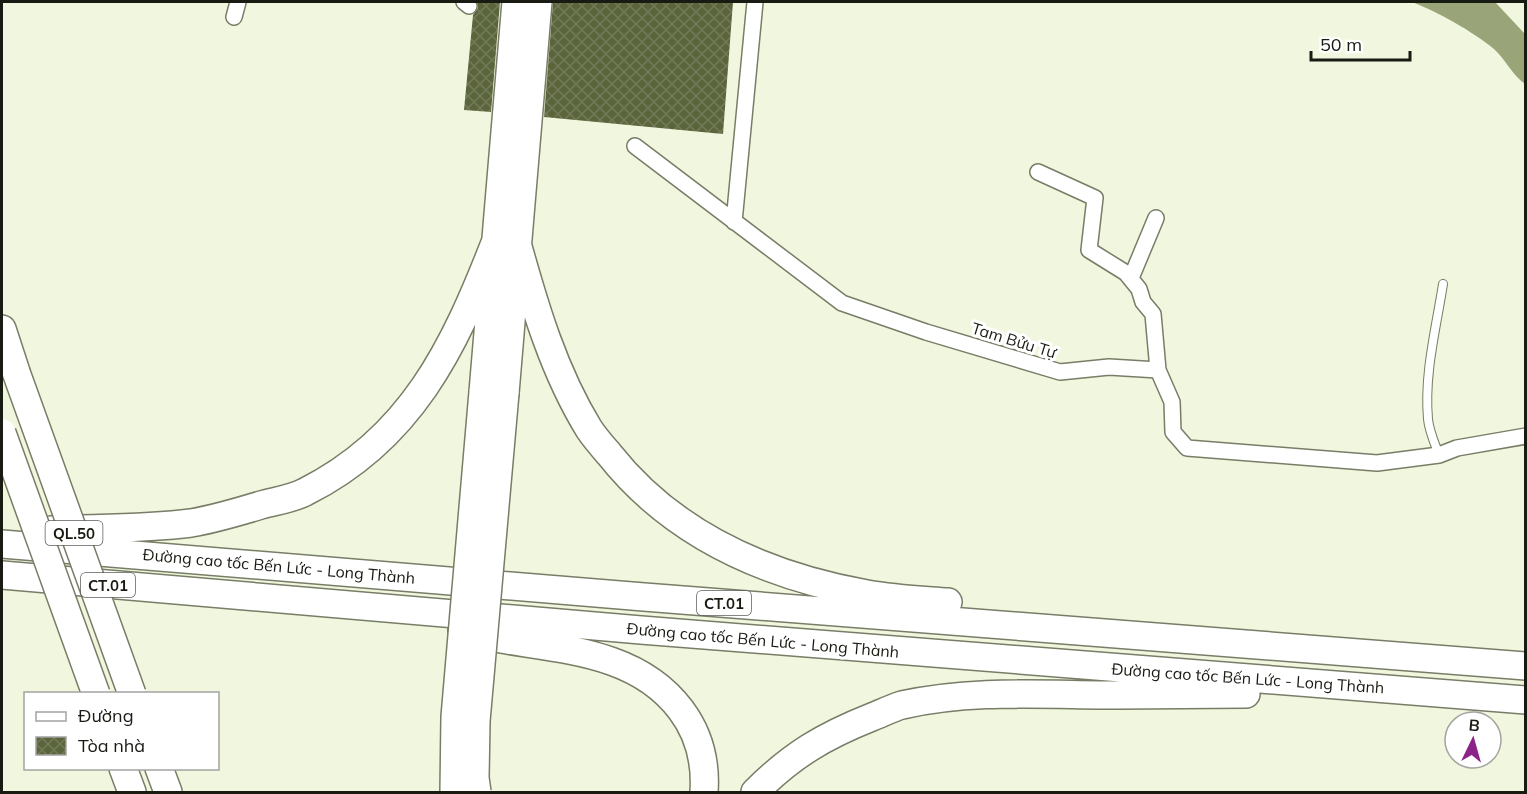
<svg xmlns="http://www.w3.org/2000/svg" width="1527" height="794" viewBox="0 0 1527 794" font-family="Mulish,sans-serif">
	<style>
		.water { fill: #99a578 }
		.building { fill: url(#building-cross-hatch) }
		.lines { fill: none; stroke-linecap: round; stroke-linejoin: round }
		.lane-casing { stroke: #777d66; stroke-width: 10 }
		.street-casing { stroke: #777d66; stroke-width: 18 }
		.highway-casing { stroke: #777d66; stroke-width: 30 }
		.lane { stroke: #fff; stroke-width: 8 }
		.street { stroke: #fff; stroke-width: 15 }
		.highway { stroke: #fff; stroke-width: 27 }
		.highway-bridge-casing { stroke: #777d66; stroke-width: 30; stroke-linecap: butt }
		.highway-bridge { stroke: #fff; stroke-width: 27 }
		.labels { text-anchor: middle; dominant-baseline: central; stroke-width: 6; stroke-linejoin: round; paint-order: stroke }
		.shield { fill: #fff; stroke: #5d5f59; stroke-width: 1.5 }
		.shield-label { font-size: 15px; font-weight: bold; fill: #181b12 }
		.street-label { font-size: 16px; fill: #181b12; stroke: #fff }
	</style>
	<defs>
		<pattern id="building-cross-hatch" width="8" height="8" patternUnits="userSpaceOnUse" patternTransform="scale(1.5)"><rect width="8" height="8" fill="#5b653b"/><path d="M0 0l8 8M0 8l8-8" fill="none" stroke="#737a5a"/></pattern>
	</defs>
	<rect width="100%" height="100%" fill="#f0f7de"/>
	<!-- water -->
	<path class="water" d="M1412,2H1495L1525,34V84C1512,75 1506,60 1494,49C1472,31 1438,12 1412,2Z"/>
	<!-- building -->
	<path class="building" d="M477,2H500L491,112L464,110L473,15L478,8Z
		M553,2H733L723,134L544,117Z"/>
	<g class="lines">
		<defs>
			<path id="lane" d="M1439,455C1435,444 1429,431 1428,419C1424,374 1436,329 1443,284"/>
			<path id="street" d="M464,2L469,6
				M234,17L238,2
				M635,146L842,303L926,332L1060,372L1109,367L1158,370L1172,402L1173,432L1187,448L1377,463L1439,455L1457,448L1526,436
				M1038,172L1095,198L1089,250L1126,273L1139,289L1143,302L1153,314L1158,370
				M734,222L755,2
				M1131,278L1156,218"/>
			<path id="highway" d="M517,243C535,308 554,372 589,429C595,438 602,446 609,454C673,535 767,576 867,594C894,599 921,600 948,602
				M2,329L16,372
				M483,392L516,2
				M505,393L538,2
				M51,530C98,528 144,529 191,523C215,519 238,512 261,505C275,501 292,499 305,492C411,439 454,348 495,243
				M2,544L644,597L1526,666
				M2,575L641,630L1526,700
				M462,631C537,651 630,642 681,710C699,734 706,763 704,792
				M123,768L132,792
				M159,768L168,792
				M755,792C792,755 824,736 872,717C882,713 892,708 902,705C973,689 1046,695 1119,695C1161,695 1204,694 1246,694"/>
		</defs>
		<!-- lane casing -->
		<use href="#lane" class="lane-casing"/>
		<!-- street casing -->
		<use href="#street" class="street-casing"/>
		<!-- highway casing -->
		<use href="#highway" class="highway-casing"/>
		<!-- lane -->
		<use href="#lane" class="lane"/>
		<!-- street -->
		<use href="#street" class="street"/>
		<!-- highway -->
		<use href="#highway" class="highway"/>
		<defs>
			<path id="highway-bridge" d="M16,372L132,694
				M2,433L96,694
				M454,792L455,717L483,392
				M477,792L475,778L476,721L505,393"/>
		</defs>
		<!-- highway-bridge casing -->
		<use href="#highway-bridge" class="highway-bridge-casing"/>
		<!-- highway-bridge -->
		<use href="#highway-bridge" class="highway-bridge"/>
	</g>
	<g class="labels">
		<!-- shield labels -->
		<g class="shield">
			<rect x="45.5" y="521" width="57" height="24" rx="4.5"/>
			<rect x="81" y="573" width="54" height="24" rx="4.5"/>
			<rect x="697" y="591" width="54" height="24" rx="4.5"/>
		</g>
		<g class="shield-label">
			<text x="74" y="533">QL.50</text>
			<text x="108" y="585">CT.01</text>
			<text x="724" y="603">CT.01</text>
		</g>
		<!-- street labels -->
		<g class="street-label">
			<text transform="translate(1014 340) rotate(17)">Tam Bửu Tự</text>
			<text transform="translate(279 566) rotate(5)">Đường cao tốc Bến Lức - Long Thành</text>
			<text transform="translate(763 640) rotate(5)">Đường cao tốc Bến Lức - Long Thành</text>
			<text transform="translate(1248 678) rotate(4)">Đường cao tốc Bến Lức - Long Thành</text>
		</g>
	</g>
	<!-- border -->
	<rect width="1527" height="794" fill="none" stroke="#181b12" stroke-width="6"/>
	<!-- legend -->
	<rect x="24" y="692" width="195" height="78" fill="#ffffff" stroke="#a3a4a0" stroke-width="1.5"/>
	<rect x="36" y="712" width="30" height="9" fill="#ffffff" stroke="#a3a4a0" stroke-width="1.5"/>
	<text x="78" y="722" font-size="18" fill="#181b12">Đường</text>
	<rect x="36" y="737" width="30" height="18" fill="url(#building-cross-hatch)" stroke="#a3a4a0" stroke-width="1.5"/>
	<text x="78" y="752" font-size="18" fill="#181b12">Tòa nhà</text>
	<!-- north arrow -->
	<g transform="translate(1473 740) rotate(5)"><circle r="28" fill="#ffffff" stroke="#a3a4a0" stroke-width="1.5"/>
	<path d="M0-4.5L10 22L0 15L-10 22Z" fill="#8c2388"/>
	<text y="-9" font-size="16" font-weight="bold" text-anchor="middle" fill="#181b12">B</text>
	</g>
	<!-- scale -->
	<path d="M1311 51v9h99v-9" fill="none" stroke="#181b12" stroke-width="3"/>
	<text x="1320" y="51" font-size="18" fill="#181b12" stroke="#ffffff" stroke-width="4.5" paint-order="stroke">50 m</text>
</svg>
